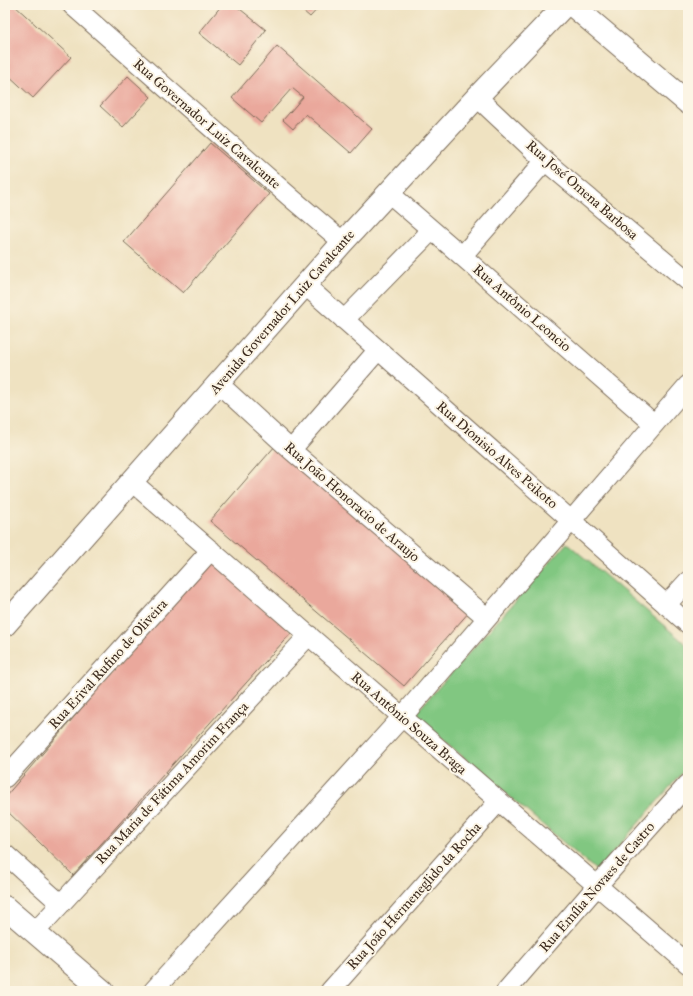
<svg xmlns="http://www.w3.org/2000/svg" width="693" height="996" viewBox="0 0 693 996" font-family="'IM FELL Great Primer',serif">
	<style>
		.green { fill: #81c781; stroke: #5e7850 }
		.building { fill: #eaa89c }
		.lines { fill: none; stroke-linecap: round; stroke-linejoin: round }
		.minor-casing { stroke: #7a6a57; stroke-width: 21 }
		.tertiary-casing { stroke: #7a6a57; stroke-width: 24 }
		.minor { stroke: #fff; stroke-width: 19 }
		.tertiary { stroke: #fff; stroke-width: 22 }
		.labels { text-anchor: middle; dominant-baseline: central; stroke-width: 4; stroke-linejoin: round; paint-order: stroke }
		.street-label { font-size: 14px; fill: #3b2a1e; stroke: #fcf5e5 }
	</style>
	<rect width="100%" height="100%" fill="#fcf5e5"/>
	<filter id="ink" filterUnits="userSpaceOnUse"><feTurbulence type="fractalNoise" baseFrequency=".025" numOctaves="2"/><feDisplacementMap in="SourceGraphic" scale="8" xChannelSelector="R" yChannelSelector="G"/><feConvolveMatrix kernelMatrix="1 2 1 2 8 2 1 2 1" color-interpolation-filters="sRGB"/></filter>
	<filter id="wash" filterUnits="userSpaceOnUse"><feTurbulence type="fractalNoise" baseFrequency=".012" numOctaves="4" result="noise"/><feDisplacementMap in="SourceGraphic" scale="16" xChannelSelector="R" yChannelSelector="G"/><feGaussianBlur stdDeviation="0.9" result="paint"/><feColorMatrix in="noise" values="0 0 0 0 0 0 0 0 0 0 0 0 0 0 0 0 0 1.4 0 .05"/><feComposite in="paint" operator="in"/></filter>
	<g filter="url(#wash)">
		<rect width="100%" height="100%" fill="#efe2c1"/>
		<!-- green -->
		<path class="green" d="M567,543L688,646V766L597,871L414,715Z"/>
		<g id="blocks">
			<!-- building -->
			<path class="building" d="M5,5H14L71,57L33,98L5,72Z
				M222,5H235L266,30L238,65L199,33Z
				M296,5H321L310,17Z
				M277,46L372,129L351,153L306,114L293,129L283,120L303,97L292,88L261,123L232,98Z
				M128,76L151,97L123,127L100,106Z
				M210,143L269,194L183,293L124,242Z
				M276,445L470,611L404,686L210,521Z
				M212,557L292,632L73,875L5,809V797Z"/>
		</g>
	</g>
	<g filter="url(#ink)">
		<use href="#blocks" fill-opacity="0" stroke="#7a6a57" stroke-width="1"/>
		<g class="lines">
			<defs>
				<path id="minor" d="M72,5L290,197L343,242
					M477,97L545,161L688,281
					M389,193L462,256L654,424
					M462,256L545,161
					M305,285L688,624
					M344,320L432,230
					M219,384L291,450L486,617
					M291,450L378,350
					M131,481L499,801L688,964
					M666,605L688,581
					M5,778L211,550
					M5,854L61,904
					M35,932L309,635
					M153,991L402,717L688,385
					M330,991L499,801
					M506,991L597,886L688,784"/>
				<path id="tertiary" d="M572,5L688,103
					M5,625L343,242L477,97L565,5
					M5,907L103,991"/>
			</defs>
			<!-- minor casing -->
			<use href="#minor" class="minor-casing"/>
			<!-- tertiary casing -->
			<use href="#tertiary" class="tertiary-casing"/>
			<!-- minor -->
			<use href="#minor" class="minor"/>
			<!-- tertiary -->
			<use href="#tertiary" class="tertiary"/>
		</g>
	</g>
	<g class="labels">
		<!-- street labels -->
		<g class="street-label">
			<text transform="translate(207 124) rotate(41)">Rua Governador Luiz Cavalcante</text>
			<text transform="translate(582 190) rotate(41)">Rua José Omena Barbosa</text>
			<text transform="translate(522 308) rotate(41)">Rua Antônio Leoncio</text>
			<text transform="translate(282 312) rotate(-49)">Avenida Governador Luiz Cavalcante</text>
			<text transform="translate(497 455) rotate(41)">Rua Dionisio Alves Peikoto</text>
			<text transform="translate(352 502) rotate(41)">Rua João Honoracio de Araujo</text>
			<text transform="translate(108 664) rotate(-48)">Rua Erival Rufino de Oliveira</text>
			<text transform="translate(409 723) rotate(41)">Rua Antônio Souza Braga</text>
			<text transform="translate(172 783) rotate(-47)">Rua Maria de Fátima Amorim França</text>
			<text transform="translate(597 887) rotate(-49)">Rua Emília Novaes de Castro</text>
			<text transform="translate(414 896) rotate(-48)">Rua João Hermeneglido da Rocha</text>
		</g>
	</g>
	<!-- margin -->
	<rect width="693" height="996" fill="none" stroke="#fcf5e5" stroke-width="20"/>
</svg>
